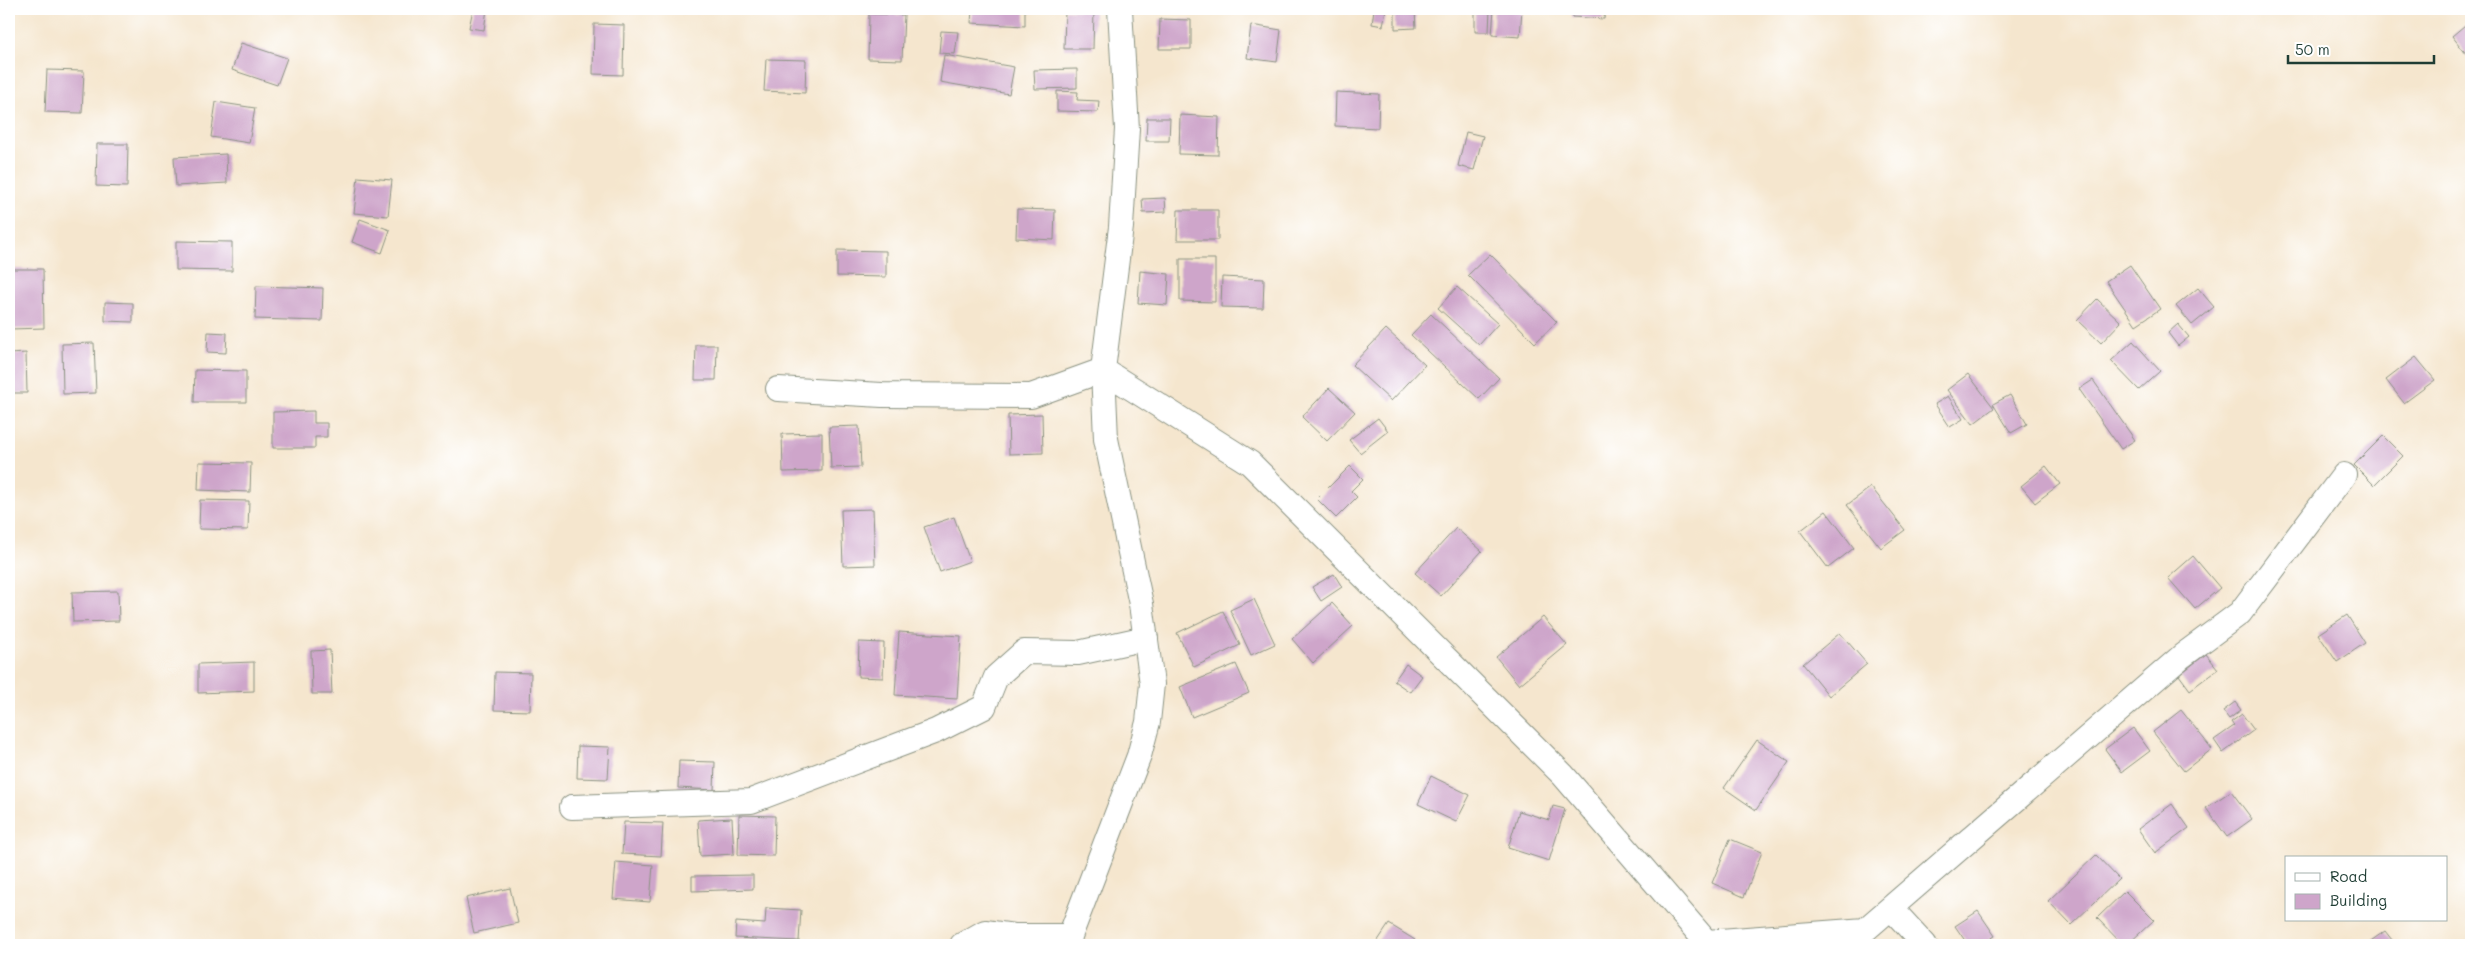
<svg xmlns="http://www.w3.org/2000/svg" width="2480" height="954" viewBox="0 0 2480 954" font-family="Mali,sans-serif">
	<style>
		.building { fill: #cea5ca }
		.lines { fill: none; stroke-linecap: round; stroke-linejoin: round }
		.street-casing { stroke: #8a9281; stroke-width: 26 }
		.street { stroke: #fff; stroke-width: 24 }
	</style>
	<rect width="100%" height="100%" fill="#fff"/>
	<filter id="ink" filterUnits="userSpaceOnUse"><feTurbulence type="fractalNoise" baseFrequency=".02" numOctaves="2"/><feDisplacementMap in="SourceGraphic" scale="10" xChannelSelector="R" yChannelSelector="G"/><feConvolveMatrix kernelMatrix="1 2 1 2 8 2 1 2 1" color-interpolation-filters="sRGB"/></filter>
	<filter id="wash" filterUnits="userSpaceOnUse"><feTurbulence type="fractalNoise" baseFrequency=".0096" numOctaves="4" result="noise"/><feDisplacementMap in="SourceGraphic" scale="20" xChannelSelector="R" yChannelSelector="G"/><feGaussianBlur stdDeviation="1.12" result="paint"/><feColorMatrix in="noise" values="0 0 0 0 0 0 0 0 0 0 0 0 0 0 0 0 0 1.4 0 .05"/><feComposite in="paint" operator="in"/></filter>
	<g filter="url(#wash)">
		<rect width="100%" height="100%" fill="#f5e6ce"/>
		<g id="blocks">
			<!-- building -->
			<path class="building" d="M473,9H487L484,30L469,28Z
				M972,9H1025V26L971,23Z
				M1174,9H1215V12L1174,10Z
				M1374,9H1386L1383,26L1372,24Z
				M1395,9H1415L1416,28L1395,29Z
				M1475,9H1490L1489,32H1475Z
				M1494,9H1522L1520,37L1492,35Z
				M1573,9H1605L1604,19L1572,17Z
				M1065,10L1094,11L1093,49H1064Z
				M869,14L904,15L902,60L868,59Z
				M1160,19L1191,20V49H1159Z
				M2471,20V60L2452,36Z
				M594,24L624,25L623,75L593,74Z
				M1251,25L1281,30L1277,62L1247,58Z
				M941,31L958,32L955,54L939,53Z
				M241,43L287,58L277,85L232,70Z
				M944,55L1014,67L1009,94L940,82Z
				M766,59L806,60L805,93L764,91Z
				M1077,69V88L1035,89L1034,70Z
				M47,70L84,71L82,113L45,112Z
				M1057,91L1078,92L1077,100L1099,101L1098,112L1057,111Z
				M1336,92L1379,94L1378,128L1335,126Z
				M216,102L255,108L249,143L211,137Z
				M1180,115L1219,117L1218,155L1179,154Z
				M1147,118H1170L1169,141H1146Z
				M1466,132L1483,136L1474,170L1458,166Z
				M97,144H128L127,187L96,186Z
				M226,154L227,183L176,186L174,157Z
				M358,177L392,180L388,216L354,213Z
				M1165,198L1166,212L1143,213L1142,199Z
				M1017,209L1055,210L1054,240L1016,238Z
				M1178,210H1218V240H1177Z
				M360,219L390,230L382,253L352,242Z
				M176,241L232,242V271L176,270Z
				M837,250L886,251V277L837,276Z
				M1490,254L1557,322L1535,343L1468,275Z
				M1180,259H1215V302L1180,301Z
				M2130,265L2160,309L2136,325L2106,281Z
				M10,269H43L44,328L11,329Z
				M1140,271L1169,274L1167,305L1138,303Z
				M1222,277L1264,279L1263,308L1221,307Z
				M256,286L323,288L322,321L255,319Z
				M1457,287L1498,324L1479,345L1438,308Z
				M2198,288L2214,307L2192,325L2176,306Z
				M2097,299L2121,322L2101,343L2077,320Z
				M105,302L133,303V322L105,321Z
				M1431,314L1499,378L1479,399L1411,335Z
				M2178,324L2189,337L2178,346L2168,333Z
				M1386,329L1425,365L1391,401L1352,365Z
				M208,332L227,333L226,353L207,352Z
				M2133,341L2160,371L2139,390L2111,361Z
				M94,343L96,393L63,394L62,344Z
				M696,345H717L716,380H695Z
				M26,353L27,393H9V354Z
				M2416,357L2435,380L2404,403L2386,380Z
				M195,370L246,371V402H194Z
				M1968,374L1994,408L1973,424L1947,390Z
				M2093,380L2135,440L2121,449L2079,389Z
				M1329,388L1355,412L1327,441L1302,417Z
				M2010,395L2027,424L2011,433L1993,404Z
				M1948,396L1963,419L1950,427L1935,404Z
				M314,411V423H327V437H315V448H273V412Z
				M1042,414L1043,453L1009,454L1008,415Z
				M1378,418L1388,431L1360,453L1349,440Z
				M859,426L861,467L831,468L829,427Z
				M822,433V471L783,472L782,434Z
				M2383,436L2403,456L2374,485L2354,465Z
				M199,462L251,463L250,492L198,490Z
				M1350,466L1363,479L1351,491L1357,497L1336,518L1317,499Z
				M2046,466L2060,484L2035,503L2021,486Z
				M1871,487L1905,530L1881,548L1847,505Z
				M200,500L249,501L248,530L199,529Z
				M873,509L875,565L843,566L841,510Z
				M1826,511L1854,548L1828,568L1800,531Z
				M954,517L970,561L940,572L924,527Z
				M1456,528L1482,551L1441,596L1415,573Z
				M2193,556L2220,588L2195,609L2168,578Z
				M1334,574L1342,587L1321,601L1312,587Z
				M118,591L119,621L73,622L72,592Z
				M1254,599L1275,644L1251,655L1230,610Z
				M1332,603L1353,626L1313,663L1292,639Z
				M1223,611L1240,645L1194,667L1177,633Z
				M2347,615L2365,643L2337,662L2318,634Z
				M1543,617L1567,645L1519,685L1496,657Z
				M899,632L961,636L957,699L895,695Z
				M1840,633L1867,664L1829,696L1803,664Z
				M859,642L884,643L883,678L858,677Z
				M330,650L332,694H312L311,651Z
				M2206,654L2218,669L2190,690L2179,675Z
				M254,662V691L198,693V664Z
				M1236,664L1249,693L1192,717L1180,687Z
				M1406,664L1422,676L1410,692L1394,681Z
				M495,672L531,673L530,711L494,710Z
				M2235,702L2241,710L2229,719L2223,711Z
				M2181,710L2212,749L2184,771L2153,732Z
				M2242,714L2254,730L2223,753L2214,740L2234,726L2231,722Z
				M2133,728L2150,751L2122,772L2105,749Z
				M1757,740L1789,762L1756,810L1724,788Z
				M578,746L610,747L608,779L577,778Z
				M679,761L715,762L714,790L678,788Z
				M1431,776L1470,795L1456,822L1418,804Z
				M2231,791L2252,819L2227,837L2206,808Z
				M2172,804L2189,828L2155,853L2138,829Z
				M1553,806L1565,809L1549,861L1508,848L1519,811L1549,820Z
				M739,815L775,816L774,856L738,855Z
				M732,818L734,854L700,856L698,820Z
				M624,822L663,823L661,856L622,854Z
				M1730,839L1762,852L1744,897L1712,883Z
				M2096,855L2119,879L2071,925L2048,901Z
				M616,862L653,865L650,902L613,899Z
				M753,875V889L692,891V876Z
				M510,888L518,923L474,933L466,898Z
				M2125,891L2154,920L2127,945H2123L2097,918Z
				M766,908L801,910L799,941L735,938L736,922L765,924Z
				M1978,911L1995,936L1980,945H1968L1955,926Z
				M1389,924L1415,940L1411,945H1375Z
				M2385,931L2396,945H2365Z"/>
		</g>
	</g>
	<g filter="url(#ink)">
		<use href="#blocks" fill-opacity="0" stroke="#8a9281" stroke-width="1"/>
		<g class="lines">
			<defs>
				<path id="street" d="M778,389L882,395L1031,396L1103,370L1250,463L1563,775L1709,945
					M572,807L751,801L936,731L984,707L996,677L1024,652L1078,653L1146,638
					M1891,908L1925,945
					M1707,942L1865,930L2182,656L2240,613L2344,475
					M962,945L985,932L1014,936H1070
					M1069,945L1070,936L1139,756L1148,722L1152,684L1141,604L1106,439L1103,370L1121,227L1127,129L1120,9"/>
			</defs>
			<!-- street casing -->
			<use href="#street" class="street-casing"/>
			<!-- street -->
			<use href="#street" class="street"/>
		</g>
	</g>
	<!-- margin -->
	<rect width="2480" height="954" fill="none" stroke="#fff" stroke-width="30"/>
	<!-- legend -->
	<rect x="2285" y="856" width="162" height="65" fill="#ffffff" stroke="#a5b1ae"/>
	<rect x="2295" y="873" width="25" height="8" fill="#ffffff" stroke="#a5b1ae"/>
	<text x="2330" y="882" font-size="15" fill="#1f3d34">Road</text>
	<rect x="2295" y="894" width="25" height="15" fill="#cea5ca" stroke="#a5b1ae"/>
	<text x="2330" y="906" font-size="15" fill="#1f3d34">Building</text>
	<!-- scale -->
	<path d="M2288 55v8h146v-8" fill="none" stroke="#1f3d34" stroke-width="2.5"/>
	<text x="2295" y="55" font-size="15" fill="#1f3d34" stroke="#ffffff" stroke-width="4" paint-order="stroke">50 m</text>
</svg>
